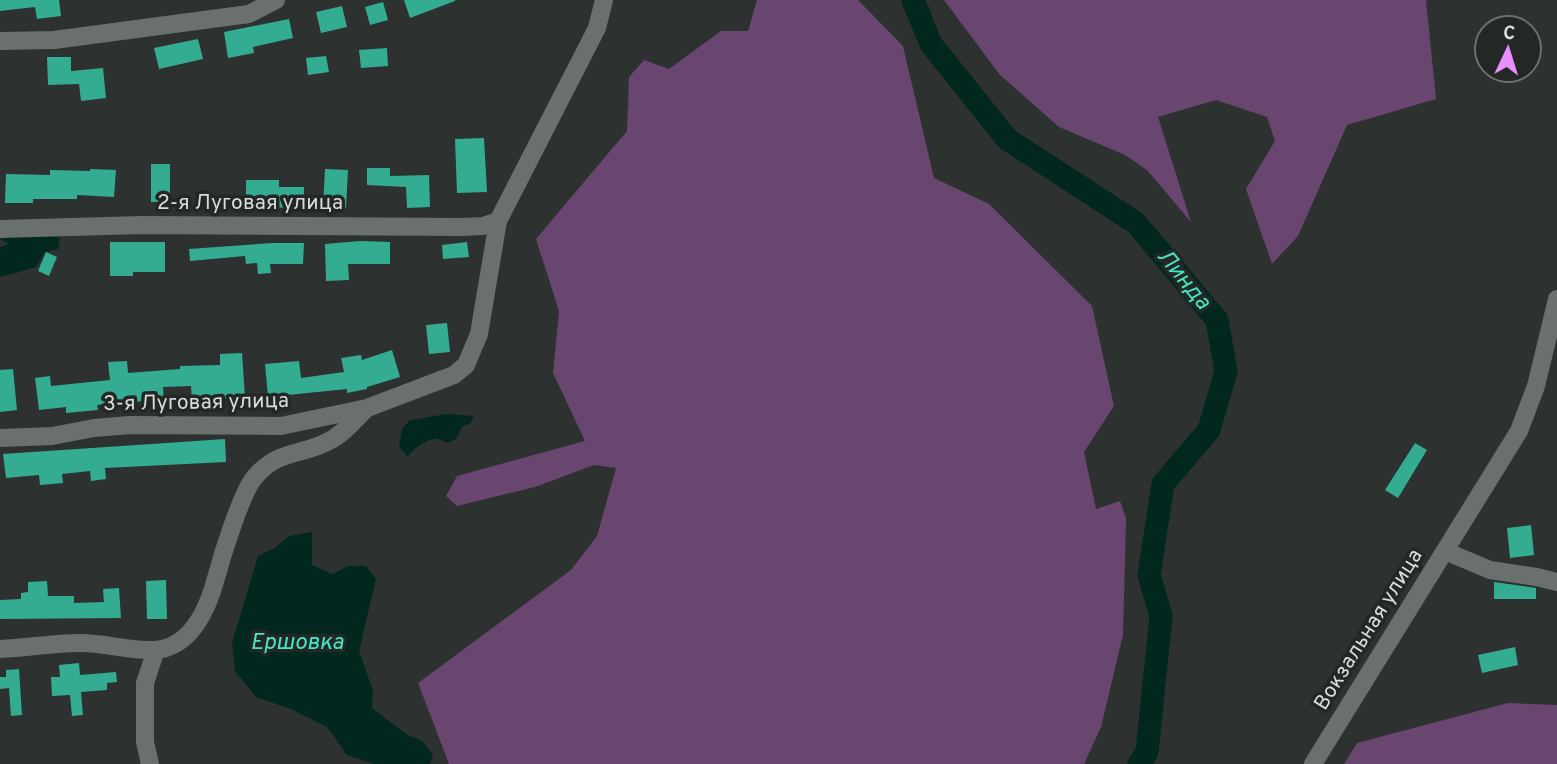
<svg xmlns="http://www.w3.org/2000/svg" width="1557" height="764" viewBox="0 0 1557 764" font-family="Overpass,sans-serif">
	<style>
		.green { fill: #694670 }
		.water { fill: #02271f }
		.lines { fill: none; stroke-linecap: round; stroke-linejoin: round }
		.river { stroke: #02271f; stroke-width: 23 }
		.building { fill: #34ac92 }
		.minor { stroke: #6a706e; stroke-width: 18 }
		.labels { text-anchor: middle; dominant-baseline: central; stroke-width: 7; stroke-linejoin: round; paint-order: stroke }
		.street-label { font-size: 21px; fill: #d8dcdb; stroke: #232826 }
		.water-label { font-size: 23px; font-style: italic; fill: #44e7c4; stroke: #232826 }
	</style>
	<rect width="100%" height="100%" fill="#2d3130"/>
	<!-- green -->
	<path class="green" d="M757,0H858L903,46L934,178L989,204L1092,306L1114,406L1084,452L1096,509L1120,501L1126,518L1123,635L1101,727L1084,764H449L418,683L571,570L597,536L616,468L594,465L535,487L457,506L446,496L457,476L585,441L553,373L559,311L536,239L627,131L629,77L644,60L669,69L721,31H748Z
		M944,0H1426L1436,99L1347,125L1298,236L1272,264L1246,189L1275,141L1267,117L1216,100L1158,117L1191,222L1147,170L1125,155L1059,127L1000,75Z
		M1508,703L1557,705V764H1344L1357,743Z"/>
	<!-- water -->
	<path class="water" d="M49,232L60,238L58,249L45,252L36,267L0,277V247L9,244L0,239Z
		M447,414L474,416L471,423L462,427L456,439L448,443C444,442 441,439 437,439C428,438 412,449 408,457L399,447L402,429L410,420Z
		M312,532V565L333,574L348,566H366L376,579L359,651L373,691L372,708L406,734L422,741L433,755L430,764H374L347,755L327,727L291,709L256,697L235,671L232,643L258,556L275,548L289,536Z"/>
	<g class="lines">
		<!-- river -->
		<path class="river" d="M913,0L931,44L1007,139L1136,223L1217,320L1226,371L1209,430L1163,484L1149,575L1161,616L1147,752L1139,764"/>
	</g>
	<!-- building -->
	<path class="building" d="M0,0H59L61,16L37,19L35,7L0,11Z
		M404,0H455V1L410,18Z
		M383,2L388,20L370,25L365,7Z
		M342,6L347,27L321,33L316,12Z
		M289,19L293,38L253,47L254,53L228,58L224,32Z
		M198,39L203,59L159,69L154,48Z
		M387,48L388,66L361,68L359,50Z
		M326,56L329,72L308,75L306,58Z
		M47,57H71V71L103,68L106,98L81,101L79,84L48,85Z
		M484,138L487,192L457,193L455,139Z
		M151,164H170V202H151Z
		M367,168H390V176L429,175L430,207L407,208L406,187L367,185Z
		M90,169L116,170L114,197L77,195V199H33V203H5L6,174L50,175V170L90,171Z
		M325,169L348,170L346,208L323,207Z
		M246,180H279V187H304V208L246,207Z
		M360,241L390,242V264H348L349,280L326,281L325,244Z
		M110,242H165V272H133V276H110Z
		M467,242L469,257L443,259L442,245Z
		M272,243H304L303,264H270L271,273L258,274L257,263L246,264L245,256L190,261L189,249Z
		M46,252L57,257L49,276L38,271Z
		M447,323L450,352L429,354L426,325Z
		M392,350L400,377L367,387V389L347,393V389L268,397L265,364L299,361L301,378L344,372L341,358L361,355L362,360Z
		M242,353L245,397L192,401L191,386L163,387L164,402L145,403V401L97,405L98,410L66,413V407L39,410L35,378L50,376L51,386L110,380L108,362L127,361L128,373L180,369V366L220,365V354Z
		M13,369L17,410L0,412V370Z
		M225,439L226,462L105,468L106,479L91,481L90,471L62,474L63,483L40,485L39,475L6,478L3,454Z
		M1415,443L1427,450L1398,498L1385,490Z
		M1531,525L1534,555L1510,558L1507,528Z
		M166,580L167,619H147L146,581Z
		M47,581L48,596H74V603L104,602L103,589L119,588L121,618L0,619V600L21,599V593L28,592V582Z
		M1494,582L1536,588V599H1494Z
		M1515,647L1518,665L1482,673L1478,655Z
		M79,663L80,675L116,672L117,682L107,683V690L81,692L83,715L72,716L70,695L52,696L51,677H60L59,665Z
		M19,669L22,715L11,716L9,688L0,689V677H6V670Z"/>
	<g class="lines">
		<!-- minor -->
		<path class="minor" d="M0,41L54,40L249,14L276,0
			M0,229L142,225L463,227L483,226L498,221
			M0,438L52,436L94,428L130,425L281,426L367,408L454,375L466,365L479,334L498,221L597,28L604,0
			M1445,551L1490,570L1537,577L1557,582
			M0,649C27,648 53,643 80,643C105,643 130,651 154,650C191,648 208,608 216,578C222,556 241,494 254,478C278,449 299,457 329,441C343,434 354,421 365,410
			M150,764L145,742V683L156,650
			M1313,764L1519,431L1536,386L1557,299"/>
	</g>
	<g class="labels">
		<!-- street labels -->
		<g class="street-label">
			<text x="250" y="203">2-я Луговая улица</text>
			<text transform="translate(196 403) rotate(-1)">3-я Луговая улица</text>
			<text transform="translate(1369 630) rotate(-58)">Вокзальная улица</text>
		</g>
		<!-- water labels -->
		<g class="water-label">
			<text transform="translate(1183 280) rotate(51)">Линда</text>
			<text x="297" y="643">Ершовка</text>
		</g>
	</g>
	<!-- north arrow -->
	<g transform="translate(1508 49) rotate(4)"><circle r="33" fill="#232826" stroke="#6b706e" stroke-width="2"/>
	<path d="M0-5L12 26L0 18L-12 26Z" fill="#ea8dfd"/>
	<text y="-10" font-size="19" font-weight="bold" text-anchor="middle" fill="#d8dcdb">С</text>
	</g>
</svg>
